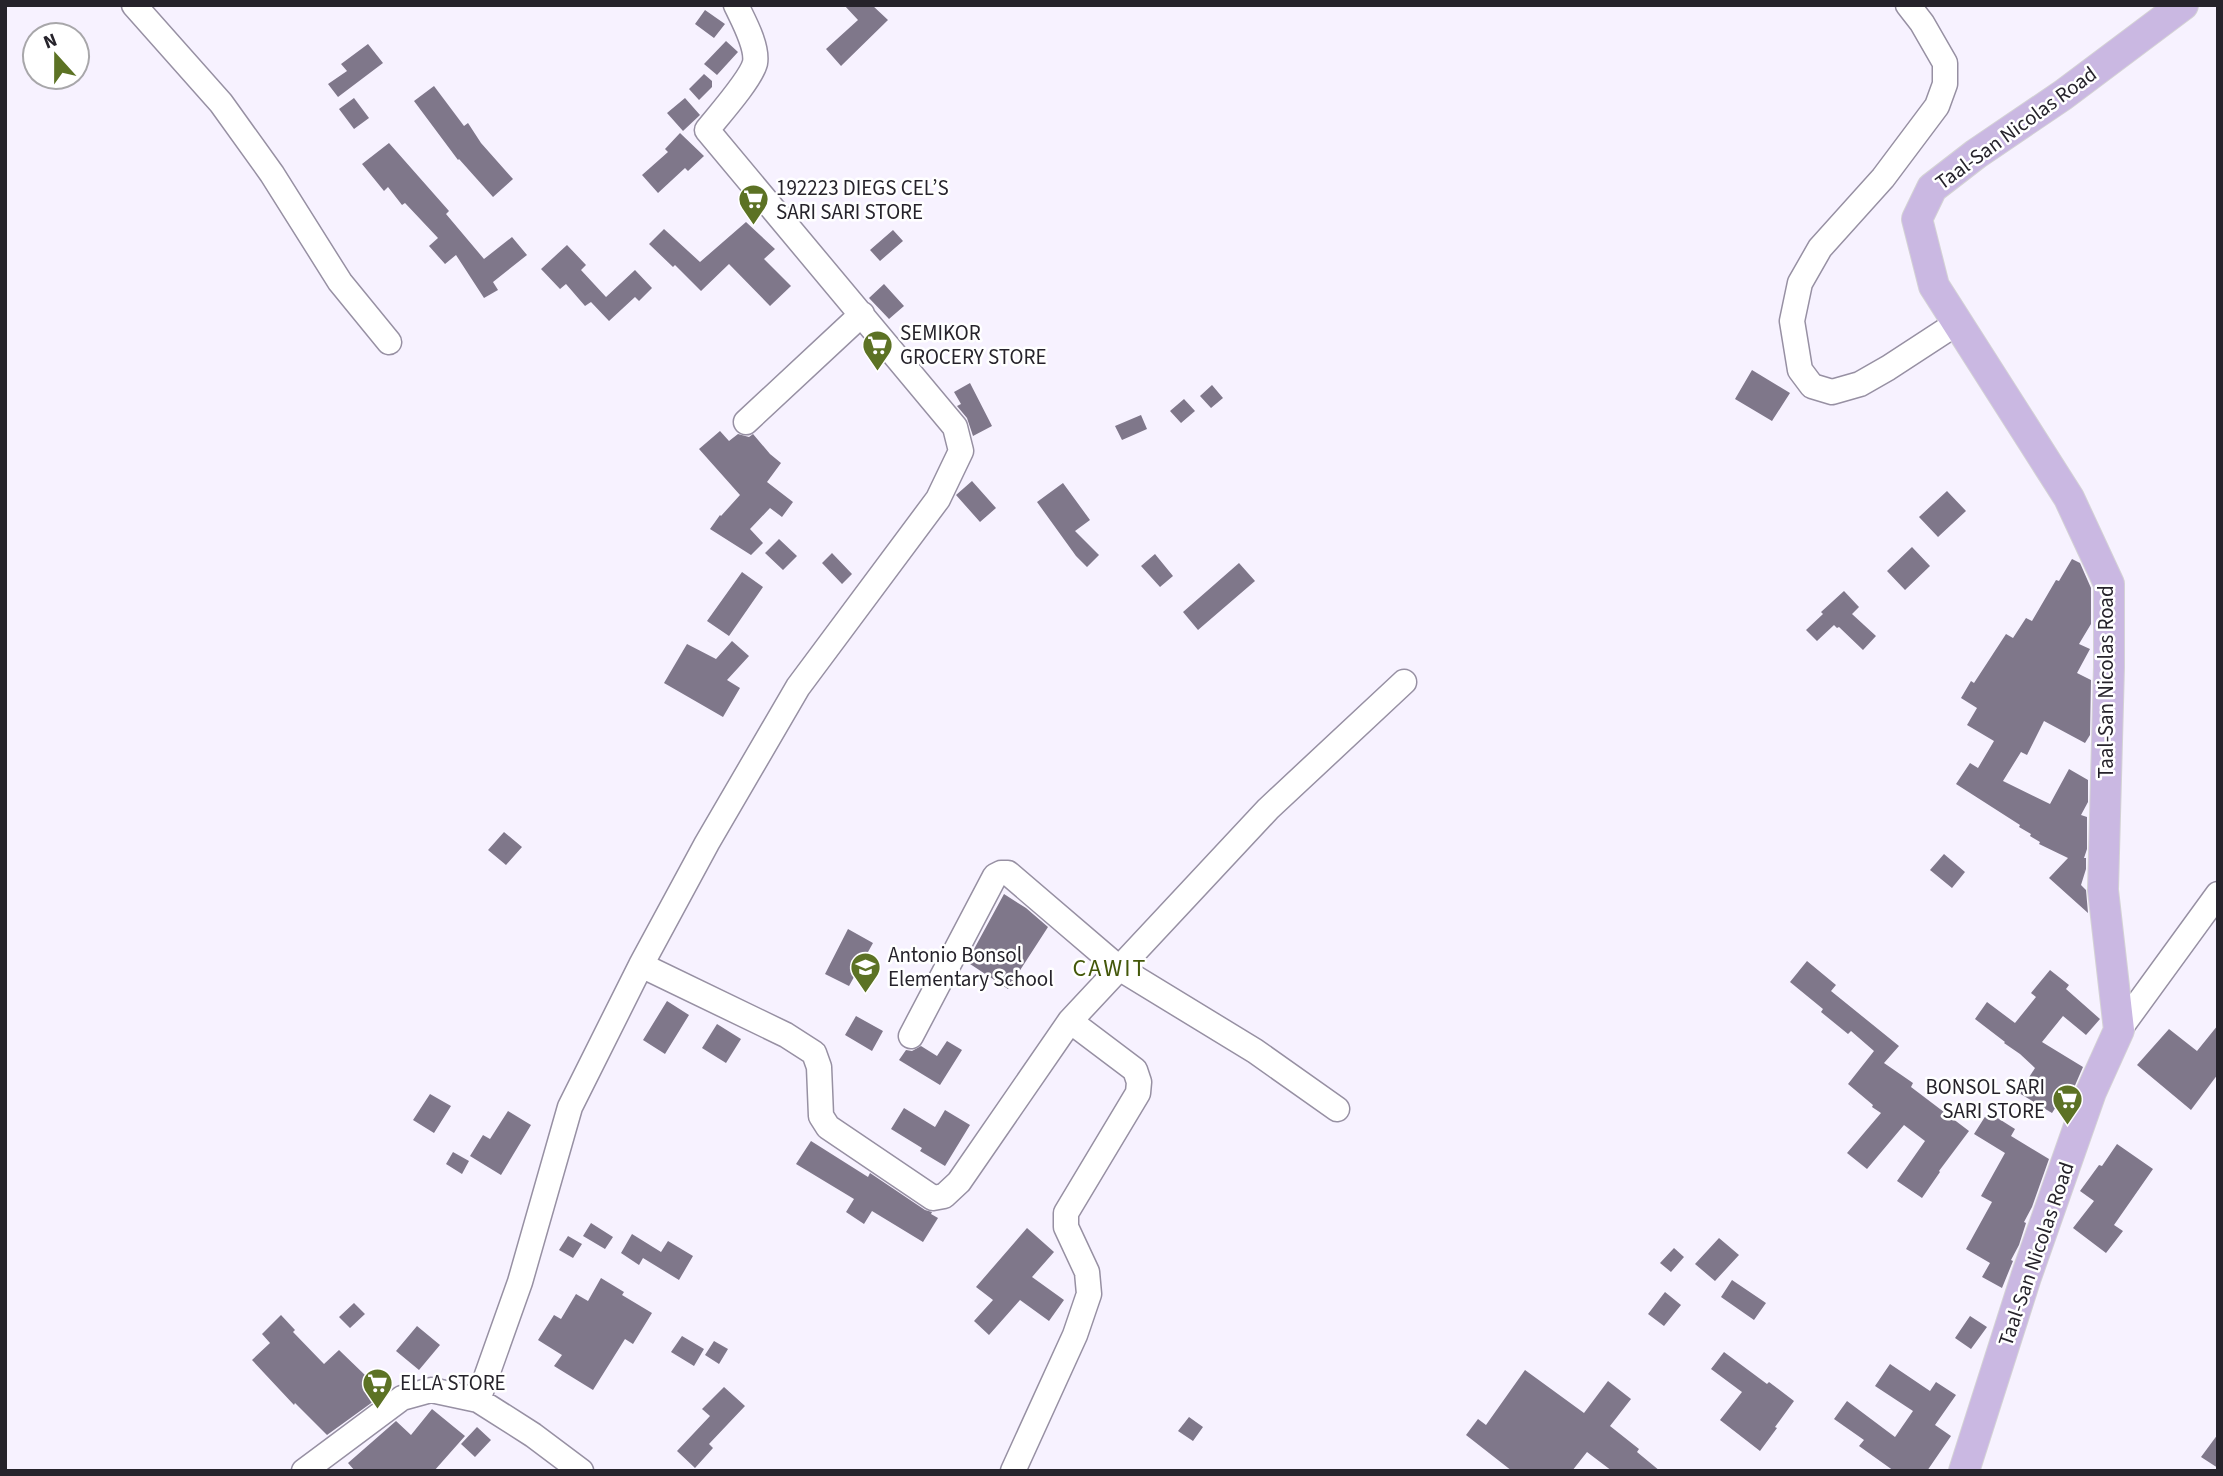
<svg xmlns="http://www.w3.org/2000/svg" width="2223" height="1476" viewBox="0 0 2223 1476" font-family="'Source Sans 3',sans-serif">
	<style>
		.building { fill: #7f778a }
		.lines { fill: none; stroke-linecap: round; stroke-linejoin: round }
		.minor-casing { stroke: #9790a3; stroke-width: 27 }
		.major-casing { stroke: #d4d3d5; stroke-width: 32 }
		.minor { stroke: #fff; stroke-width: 24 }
		.major { stroke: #cab8e2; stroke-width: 30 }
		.labels { text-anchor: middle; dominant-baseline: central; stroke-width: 5; stroke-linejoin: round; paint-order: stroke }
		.street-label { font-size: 21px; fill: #26232b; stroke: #fff }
		.poi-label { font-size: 21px; fill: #26232b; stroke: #fff; text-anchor: start }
		.quarter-label { font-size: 24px; letter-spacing: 2px; fill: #435709; stroke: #fff }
	</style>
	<rect width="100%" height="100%" fill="#f7f2ff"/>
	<!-- building -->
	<path class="building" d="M844,5H872L888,20L841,66L826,49L858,20Z
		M705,10L725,24L714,38L695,24Z
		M726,41L738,52L717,75L704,64Z
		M368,44L383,63L338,97L328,84L347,71L341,64Z
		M704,74L712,81V87L699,100L689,89Z
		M434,86L464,126L468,123L481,143L513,179L493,197L459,159L458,160L414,101Z
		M354,98L369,118L354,129L339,109Z
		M685,98L700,115L683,131L667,113Z
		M680,133L704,156L688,171L685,168L658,193L642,175L668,152L665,149Z
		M389,143L449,211L446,214L484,259L512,237L527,255L493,282L498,290L484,298L456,255L445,264L429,246L438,238L405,203L402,205L388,187L384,191L362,164Z
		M746,222L775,249L764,259L791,286L770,306L729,264L701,291L675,265L673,267L649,244L664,229L700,262Z
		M893,230L903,241L880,261L870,250Z
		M567,245L586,265L581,270L606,297L635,270L652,288L639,301L635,297L609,321L591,302L585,306L566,284L560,289L541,269Z
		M884,284L904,306L889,319L869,298Z
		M1752,370L1790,393L1772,421L1735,399Z
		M970,383L992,426L973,436L967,418L957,406L961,404L954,392Z
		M1212,385L1223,398L1211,408L1200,396Z
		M1184,399L1195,411L1181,423L1170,411Z
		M1141,415L1147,429L1122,440L1115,426Z
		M720,431L729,441L738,434L749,437L753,434L770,454L781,463L767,482L793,502L782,517L770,508L750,529L763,543L751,555L710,529L720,515L721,516L740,495L699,449Z
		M972,481L996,508L980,522L956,495Z
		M1063,483L1090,520L1075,531L1099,555L1087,567L1076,556L1037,502Z
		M1947,491L1966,511L1938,537L1919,517Z
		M779,539L797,556L783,570L765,553Z
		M1912,547L1930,566L1905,590L1887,571Z
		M832,553L852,574L842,584L822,563Z
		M1155,554L1173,576L1160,587L1141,566Z
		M2072,559L2080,563L2091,588V624L2079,644L2090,649L2077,673L2091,680L2090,735L2085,743L2044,721L2027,755L2021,752L2003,781L2050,804L2069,769L2088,780V802L2081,815L2087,817V849L2084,858H2086V869L2081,885L2086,890L2088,913L2049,878L2068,858L2039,844L2040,842L2030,836L2031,834L2019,827L2020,825L1956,784L1970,763L1978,768L1994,741L1967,725L1977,708L1961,698L1971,681L1974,683L2006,634L2013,638L2026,618L2032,621L2056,580L2059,581Z
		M1239,563L1255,581L1198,630L1183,612Z
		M742,572L763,587L729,636L707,621Z
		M1844,591L1859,607L1852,614L1876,636L1863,650L1839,627L1837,628L1834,625L1817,641L1806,630L1823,614L1821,612Z
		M732,641L749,656L727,680L740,688L723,717L664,683L687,644L716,659Z
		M504,832L522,847L506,865L488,850Z
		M1944,854L1965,872L1952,888L1930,870Z
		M1004,894L1026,908L1048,927L1008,989L967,962Z
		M848,929L873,943L849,986L825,974Z
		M1807,961L1836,985L1831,991L1899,1046L1884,1063L1913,1083L1911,1087L1969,1131L1939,1171L1940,1172L1922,1198L1897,1181L1925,1141L1904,1125L1867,1169L1847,1153L1881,1113L1872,1107L1873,1105L1848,1084L1874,1051L1851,1031L1848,1034L1821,1012L1823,1009L1790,982Z
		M2050,970L2069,985L2066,989L2100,1019L2086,1035L2063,1016L2042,1042L2083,1067L2073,1090L2069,1087L2052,1113L2019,1093L2035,1068L2020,1054L2004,1043L2005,1042L1975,1019L1987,1002L2015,1023L2036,997L2031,993Z
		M667,1001L689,1015L665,1054L643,1040Z
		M856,1016L883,1031L872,1051L845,1035Z
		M717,1024L741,1039L726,1063L702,1048Z
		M2218,1025V1074L2191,1110L2137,1065L2169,1029L2197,1051Z
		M947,1041L962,1050L940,1085L899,1060L906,1050L912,1051L921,1046L937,1056Z
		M430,1094L451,1106L434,1133L413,1120Z
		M904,1108L935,1127L945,1110L970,1125L945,1166L920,1151L922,1148L891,1129Z
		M508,1111L531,1125L501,1175L470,1156L483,1135L490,1139Z
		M1988,1112L2015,1129L2011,1136L2049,1159L2032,1207L2024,1222L2026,1223L2019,1245L2011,1260L2013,1261L2002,1288L1982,1277L1990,1263L1966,1249L1992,1202L1981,1196L2005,1153L1974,1134Z
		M811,1141L868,1177L870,1173L925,1210L932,1212L931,1214L938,1218L923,1242L872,1211L864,1224L846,1212L854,1199L796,1164Z
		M2117,1144L2153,1169L2114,1225L2123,1231L2106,1253L2073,1228L2094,1201L2080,1191L2099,1165L2102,1166Z
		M453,1152L469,1161L462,1174L446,1164Z
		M591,1223L613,1237L605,1249L583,1236Z
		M1027,1228L1054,1252L1032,1277L1064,1300L1049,1321L1020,1300L989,1335L974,1321L993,1300L976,1287Z
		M632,1234L661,1252L668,1241L693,1256L679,1280L643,1258L639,1265L621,1253Z
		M568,1236L582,1244L573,1258L559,1250Z
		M1719,1238L1739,1255L1715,1281L1695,1264Z
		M1674,1248L1684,1257L1671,1272L1660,1263Z
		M601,1278L624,1292L622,1295L652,1313L633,1344L625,1339L593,1390L554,1366L562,1355L538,1340L554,1315L561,1319L576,1294L588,1301Z
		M1732,1280L1766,1303L1754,1320L1721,1297Z
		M1665,1292L1681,1305L1664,1326L1648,1314Z
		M354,1303L365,1314L350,1328L339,1317Z
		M281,1315L295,1330L293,1332L324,1364L339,1350L366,1376L369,1373L385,1390L374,1401L327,1435L295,1403L294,1405L252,1360L270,1343L262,1334Z
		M1970,1316L1987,1327L1971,1349L1955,1338Z
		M417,1326L440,1345L419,1370L396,1351Z
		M682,1336L704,1349L694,1366L671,1352Z
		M714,1341L728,1349L719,1364L705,1355Z
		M1724,1352L1767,1384L1769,1382L1794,1401L1775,1427L1777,1428L1760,1451L1720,1420L1742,1392L1711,1369Z
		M1890,1364L1930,1391L1936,1382L1956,1395L1935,1425L1951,1436L1927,1471H1894L1859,1446L1864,1440L1834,1419L1847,1401L1895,1437L1913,1411L1875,1386Z
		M1525,1370L1584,1413L1608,1381L1631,1399L1610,1426L1639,1449L1637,1452L1660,1471H1612L1587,1452L1572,1471H1512L1466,1435L1478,1419L1486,1425Z
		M724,1387L745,1406L709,1444L713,1448L695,1468L677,1451L710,1416L702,1409Z
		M432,1409L465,1436L434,1471H355L348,1463L396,1421L411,1435Z
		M1189,1417L1203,1427L1193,1441L1178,1431Z
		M477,1427L491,1440L475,1457L461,1444Z
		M2218,1434V1468L2201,1457Z"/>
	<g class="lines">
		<defs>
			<path id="minor" d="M134,5L221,103L272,174L340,282L389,342
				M1908,5L1922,23L1945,63V84L1937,106L1883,178L1820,248L1800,283L1792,321L1800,370L1812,386L1832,392L1860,384L1888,368L1957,323
				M746,422L862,314
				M641,965L786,1035L814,1053L819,1067L821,1116L828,1127L933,1198L944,1196L959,1182L1070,1021L1268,809L1404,682
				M2119,1030L2218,894
				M911,1036L995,876L1001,873H1008L1119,968L1255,1051L1337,1109
				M478,1400L520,1282L570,1107L641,965L707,843L798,687L938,499L961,451L955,427L707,130C719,115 751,79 755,63C758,46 743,20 736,5
				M304,1471L402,1398L431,1390L478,1400L533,1435L581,1471
				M1013,1471L1075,1335L1089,1294L1087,1272L1066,1227V1213L1138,1093L1139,1082L1135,1070L1070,1021"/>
			<path id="major" d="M1964,1471L2026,1277L2091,1092L2119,1030L2103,890L2109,667V584L2069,498L1934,286L1917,219L1932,188L1976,154L2063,95L2183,5"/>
		</defs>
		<!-- minor casing -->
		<use href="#minor" class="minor-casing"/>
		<!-- major casing -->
		<use href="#major" class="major-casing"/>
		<!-- minor -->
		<use href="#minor" class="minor"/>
		<!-- major -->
		<use href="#major" class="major"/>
	</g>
	<!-- icons -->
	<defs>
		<symbol id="supermarket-pin" viewBox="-11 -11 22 30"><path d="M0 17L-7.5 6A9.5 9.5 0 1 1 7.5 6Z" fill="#5c7224" stroke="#fff"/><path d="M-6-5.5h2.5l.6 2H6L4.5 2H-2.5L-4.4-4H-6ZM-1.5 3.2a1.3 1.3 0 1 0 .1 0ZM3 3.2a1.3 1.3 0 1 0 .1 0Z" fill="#fff"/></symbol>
		<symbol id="school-pin" viewBox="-11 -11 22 30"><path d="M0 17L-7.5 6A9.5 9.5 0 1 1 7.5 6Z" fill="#5c7224" stroke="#fff"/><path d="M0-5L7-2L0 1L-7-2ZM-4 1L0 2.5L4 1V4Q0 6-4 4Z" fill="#fff"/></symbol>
	</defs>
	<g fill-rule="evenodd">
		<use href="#supermarket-pin" x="736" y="182" width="35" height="47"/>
		<use href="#supermarket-pin" x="860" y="328" width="35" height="47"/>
		<use href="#school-pin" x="848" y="950" width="35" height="47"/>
		<use href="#supermarket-pin" x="2050" y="1082" width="35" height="47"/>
		<use href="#supermarket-pin" x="360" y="1366" width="35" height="47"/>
	</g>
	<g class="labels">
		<!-- street labels -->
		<g class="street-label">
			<text transform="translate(2016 128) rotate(-36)">Taal-San Nicolas Road</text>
			<text transform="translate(2106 682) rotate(-90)">Taal-San Nicolas Road</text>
			<text transform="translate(2036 1254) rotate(-71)">Taal-San Nicolas Road</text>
		</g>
		<!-- poi labels -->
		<g class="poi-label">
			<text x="776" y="188">192223 DIEGS CEL’S<tspan x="776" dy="24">SARI SARI STORE</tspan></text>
			<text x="900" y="333">SEMIKOR<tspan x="900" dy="24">GROCERY STORE</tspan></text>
			<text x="888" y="955">Antonio Bonsol<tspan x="888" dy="24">Elementary School</tspan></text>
			<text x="2045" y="1087" text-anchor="end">BONSOL SARI<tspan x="2045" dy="24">SARI STORE</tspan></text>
			<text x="400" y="1383">ELLA STORE</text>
		</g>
		<!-- quarter labels -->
		<g class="quarter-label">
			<text x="1110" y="968">CAWIT</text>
		</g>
	</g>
	<!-- border -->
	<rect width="2223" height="1476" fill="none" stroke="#26232b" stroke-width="14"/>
	<!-- north arrow -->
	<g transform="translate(56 56) rotate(339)"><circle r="33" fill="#ffffff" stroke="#a8a7aa" stroke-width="2"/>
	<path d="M0-5L12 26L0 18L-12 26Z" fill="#5c7224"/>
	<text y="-10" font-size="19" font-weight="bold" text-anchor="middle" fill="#26232b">N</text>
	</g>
</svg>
